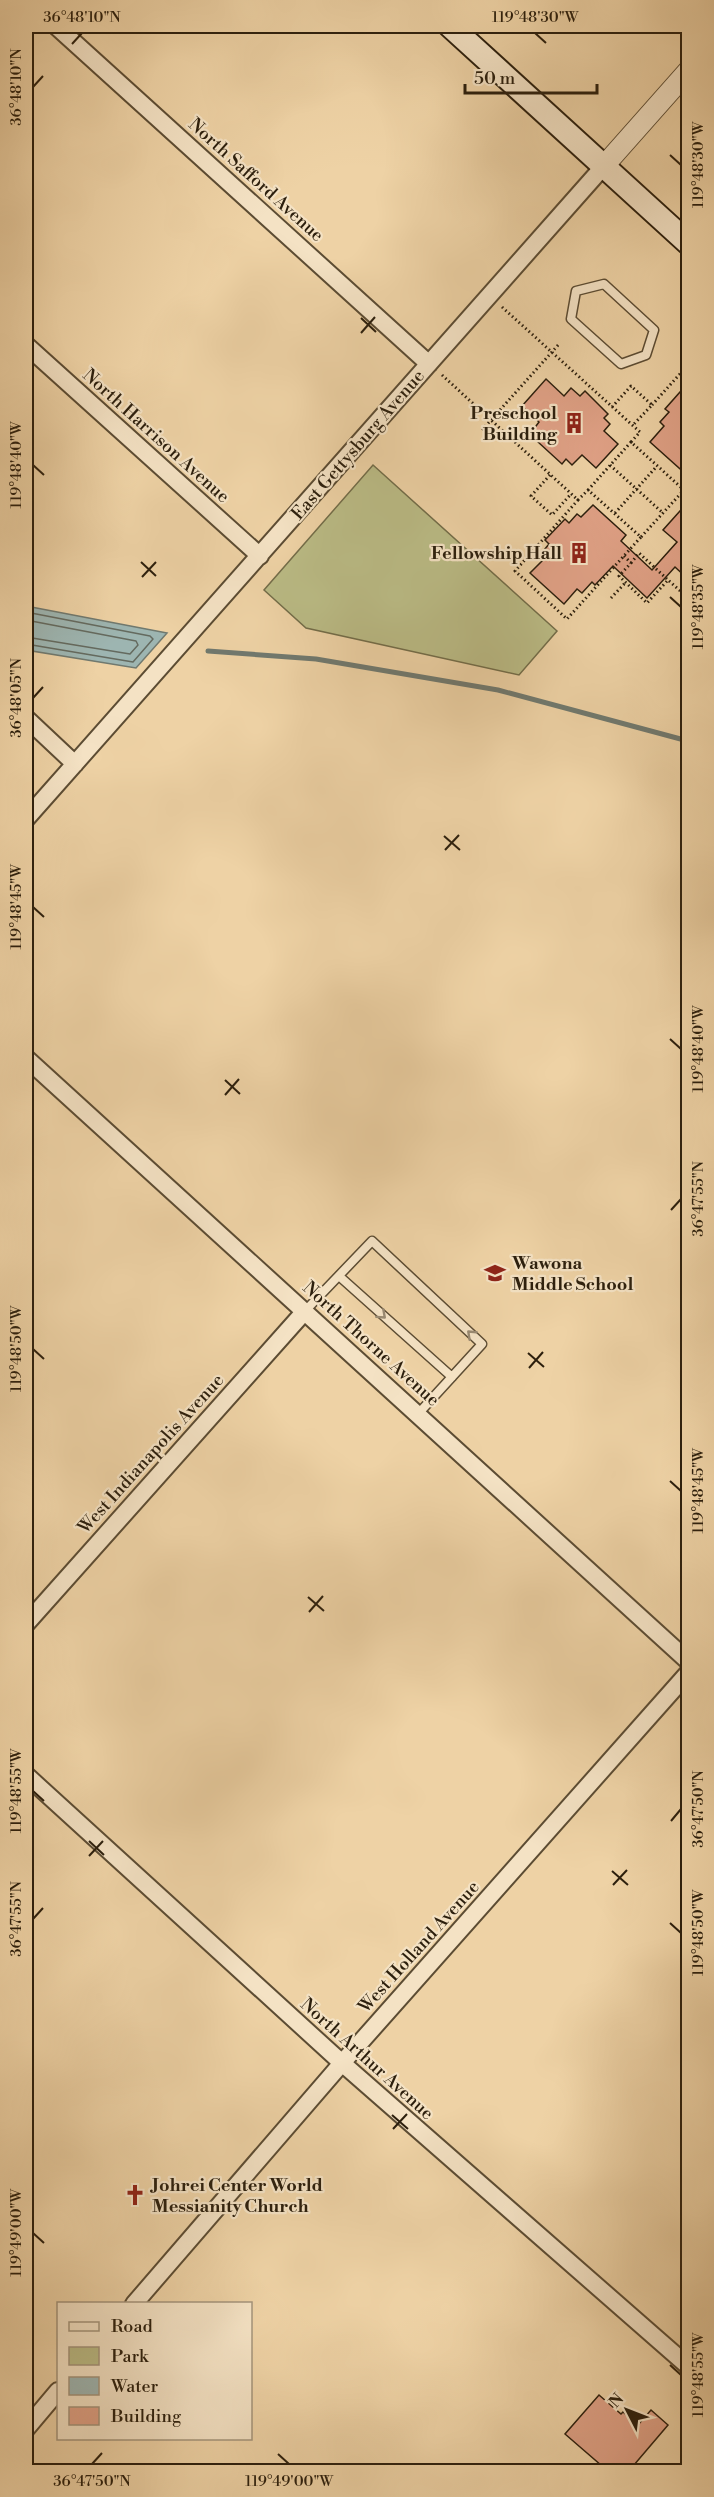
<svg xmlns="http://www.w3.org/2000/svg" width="714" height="2497" viewBox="0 0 714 2497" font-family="'Libre Bodoni',serif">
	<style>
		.green { fill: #babb85; stroke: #736d49; stroke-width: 1.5 }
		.water { fill: #9db5b1; stroke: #70796f; stroke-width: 1.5 }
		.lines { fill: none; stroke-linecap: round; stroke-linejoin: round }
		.shore { stroke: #646a5f; stroke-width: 1.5 }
		.stream { stroke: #70796f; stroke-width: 5 }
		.building { fill: #e0a186; stroke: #2c1f0d; stroke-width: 1.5 }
		.service-casing { stroke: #5c4c33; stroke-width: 11 }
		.minor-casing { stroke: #5c4c33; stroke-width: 20 }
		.tertiary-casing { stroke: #5c4c33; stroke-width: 22 }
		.secondary-casing { stroke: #2c1f0d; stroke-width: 26 }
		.path { stroke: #2c1f0d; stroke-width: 3; stroke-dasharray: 1.5 3; stroke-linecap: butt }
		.service { stroke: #f4e2c4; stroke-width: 8 }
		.minor { stroke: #f4e2c4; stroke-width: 16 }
		.tertiary { stroke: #f4e2c4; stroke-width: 20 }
		.secondary { stroke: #f4e2c4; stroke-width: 22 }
		.oneway { stroke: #9a8a72 }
		.ticks { fill: none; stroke: #2c1f0d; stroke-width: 2 }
		.labels { text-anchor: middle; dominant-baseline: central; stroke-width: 4.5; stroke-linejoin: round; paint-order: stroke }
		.street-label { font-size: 18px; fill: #2c1f0d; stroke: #f4e2c4 }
		.poi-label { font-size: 18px; font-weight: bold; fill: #2c1f0d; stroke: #f4e2c4; text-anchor: end }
		.neatline { fill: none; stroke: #2c1f0d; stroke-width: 2 }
		.ticks-label { font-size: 15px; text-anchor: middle; fill: #2c1f0d }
	</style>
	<rect width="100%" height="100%" fill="#eed2a5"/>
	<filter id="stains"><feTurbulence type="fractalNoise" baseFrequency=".00333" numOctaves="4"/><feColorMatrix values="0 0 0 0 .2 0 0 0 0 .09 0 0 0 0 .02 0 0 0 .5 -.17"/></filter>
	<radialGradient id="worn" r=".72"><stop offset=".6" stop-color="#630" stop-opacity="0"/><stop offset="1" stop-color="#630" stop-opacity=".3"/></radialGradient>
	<!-- green -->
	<path class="green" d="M373,465L557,631L519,675L306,628L264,590Z"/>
	<!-- water -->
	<path class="water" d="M26,606L167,633L136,668L26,650Z"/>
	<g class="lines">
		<!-- shore -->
		<path class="shore" d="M26,612L150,636L153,639L133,662L26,644
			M26,620L136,641L138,645L130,654L26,637"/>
		<!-- stream -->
		<path class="stream" d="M208,651L316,659L498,690L688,741"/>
	</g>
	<!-- building -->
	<path class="building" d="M546,379L564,396L571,388L580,396L585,391L608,414L604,418L610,424L604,431L618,444L596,468L582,455L572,465L566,459L562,464L538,442L541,438L533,430L539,422L522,406Z
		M688,383V476L650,442L664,426L660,422L669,412L665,409Z
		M688,502V579L675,567L647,598L613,566L595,585L592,582L582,593L577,589L564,604L530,573L544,559L540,555L549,544L545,540L565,519L569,523L577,514L581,517L593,505L626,535L621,541L652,570L677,542L663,530Z
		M599,2395L621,2414L623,2412L638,2425L651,2410L668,2425L628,2472H609L565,2434Z"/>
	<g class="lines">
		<defs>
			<path id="service" d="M604,284L654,330L646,355L621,364L571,319L576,291Z
				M339,1276L452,1377
				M305,1311L372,1241L482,1344L418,1414"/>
			<path id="minor" d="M56,26L429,364
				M26,345L260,556
				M26,718L75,764
				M26,819L603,167
				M26,1058L688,1661
				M26,1624L305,1311
				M26,1775L342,2063L688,2366
				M134,2304L342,2063L688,1673
				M26,2429L58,2391"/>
			<path id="tertiary" d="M603,167L688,71"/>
			<path id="secondary" d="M450,26L688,243"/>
		</defs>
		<!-- service casing -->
		<use href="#service" class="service-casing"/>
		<!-- minor casing -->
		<use href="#minor" class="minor-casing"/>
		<!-- tertiary casing -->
		<use href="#tertiary" class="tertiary-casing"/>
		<!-- secondary casing -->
		<use href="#secondary" class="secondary-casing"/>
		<!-- path -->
		<path class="path" d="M502,307L640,432L631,442
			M442,375L578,500L515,571L567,619L641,537L588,490L578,500
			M652,405L688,365
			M612,407L631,386L652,405L633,425
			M482,430L560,343
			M610,465L663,513
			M550,475L531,496L552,515L571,494
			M588,490L631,442L684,490L641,537
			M684,490L688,485
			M615,513L657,466
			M624,556L631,563L619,576L647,603L668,580L688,598
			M631,563L639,553L668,580
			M611,598L626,582"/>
		<!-- service -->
		<use href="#service" class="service"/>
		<!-- minor -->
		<use href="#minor" class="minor"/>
		<!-- tertiary -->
		<use href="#tertiary" class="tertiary"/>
		<!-- secondary -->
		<use href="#secondary" class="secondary"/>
	</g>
	<!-- one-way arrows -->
	<defs><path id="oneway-chevron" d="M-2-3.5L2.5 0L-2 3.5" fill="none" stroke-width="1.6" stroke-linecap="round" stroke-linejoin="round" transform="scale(1.5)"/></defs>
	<g class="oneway">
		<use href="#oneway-chevron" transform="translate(382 1315) rotate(42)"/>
		<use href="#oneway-chevron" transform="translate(471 1334) rotate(-137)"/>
	</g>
	<!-- ticks -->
	<path class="ticks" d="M535,33L546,43M72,44L82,33M33,87L43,76M670,155L681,165M361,318L376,332M361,333L375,317M33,465L44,475M141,562L156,576M142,577L156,562M670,597L681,607M33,698L43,687M444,836L460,850M445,850L459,835M33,907L44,917M670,1039L681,1049M225,1080L240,1094M225,1095L239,1079M671,1210L681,1199M33,1349L44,1359M528,1353L544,1367M529,1368L543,1352M670,1481L681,1491M308,1597L324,1611M309,1612L323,1596M33,1791L44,1801M671,1821L681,1809M89,1841L104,1855M89,1856L103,1841M612,1871L628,1885M613,1885L627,1870M33,1919L43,1908M670,1923L681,1933M392,2115L408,2129M393,2129L407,2114M33,2233L44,2243M670,2365L681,2375M278,2454L289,2464M92,2464L102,2453"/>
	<!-- icons -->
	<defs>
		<symbol id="building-bare" viewBox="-9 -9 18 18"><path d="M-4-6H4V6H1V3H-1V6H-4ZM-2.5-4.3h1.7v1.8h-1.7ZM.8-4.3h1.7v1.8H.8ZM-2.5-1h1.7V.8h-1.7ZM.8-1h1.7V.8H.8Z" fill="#8f2418" stroke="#f4e2c4" stroke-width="2.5" paint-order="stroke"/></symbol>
		<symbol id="school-bare" viewBox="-9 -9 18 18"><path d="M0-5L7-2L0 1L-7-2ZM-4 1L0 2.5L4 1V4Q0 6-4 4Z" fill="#8f2418" stroke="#f4e2c4" stroke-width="2.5" paint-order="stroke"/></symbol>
		<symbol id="church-bare" viewBox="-9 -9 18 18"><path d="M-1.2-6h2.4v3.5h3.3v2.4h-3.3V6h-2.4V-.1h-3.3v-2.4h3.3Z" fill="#8f2418" stroke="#f4e2c4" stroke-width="2.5" paint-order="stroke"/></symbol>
	</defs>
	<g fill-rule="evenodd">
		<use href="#building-bare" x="559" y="408" width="30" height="30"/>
		<use href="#building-bare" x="564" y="538" width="30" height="30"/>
		<use href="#school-bare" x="480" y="1258" width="30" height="30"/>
		<use href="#church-bare" x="120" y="2180" width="30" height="30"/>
	</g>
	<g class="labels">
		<!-- street labels -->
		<g class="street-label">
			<text transform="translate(256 180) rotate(42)">North Safford Avenue</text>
			<text transform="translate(156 436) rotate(42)">North Harrison Avenue</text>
			<text transform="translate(358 445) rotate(-49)">East Gettysburg Avenue</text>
			<text transform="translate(371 1344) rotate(42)">North Thorne Avenue</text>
			<text transform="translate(151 1454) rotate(-48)">West Indianapolis Avenue</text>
			<text transform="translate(419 1947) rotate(-48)">West Holland Avenue</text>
			<text transform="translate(367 2059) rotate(42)">North Arthur Avenue</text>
		</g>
		<!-- poi labels -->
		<g class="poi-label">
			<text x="557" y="413">Preschool<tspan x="557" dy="21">Building</tspan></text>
			<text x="562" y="553">Fellowship Hall</text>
			<text x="512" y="1263" text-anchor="start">Wawona<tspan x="512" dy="21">Middle School</tspan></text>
			<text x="152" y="2185" text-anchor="start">Johrei Center World<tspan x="152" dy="21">Messianity Church</tspan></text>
		</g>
	</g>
	<!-- margin -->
	<rect width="714" height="2497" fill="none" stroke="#eed2a5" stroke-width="66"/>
	<!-- legend -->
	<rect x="57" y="2302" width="195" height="138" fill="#f4e2c4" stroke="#a4947b" stroke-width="1.5"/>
	<rect x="69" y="2322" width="30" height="9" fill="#f4e2c4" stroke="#a4947b" stroke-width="1.5"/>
	<text x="111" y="2332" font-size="18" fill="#2c1f0d">Road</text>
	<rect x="69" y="2347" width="30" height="18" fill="#babb85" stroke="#a4947b" stroke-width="1.5"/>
	<text x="111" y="2362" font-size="18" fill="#2c1f0d">Park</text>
	<rect x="69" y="2377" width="30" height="18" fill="#9db5b1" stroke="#a4947b" stroke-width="1.5"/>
	<text x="111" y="2392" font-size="18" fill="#2c1f0d">Water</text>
	<rect x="69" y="2407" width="30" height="18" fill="#e0a186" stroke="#a4947b" stroke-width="1.5"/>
	<text x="111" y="2422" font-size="18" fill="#2c1f0d">Building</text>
	<!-- north arrow -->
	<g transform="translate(627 2410) rotate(312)" stroke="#f4e2c4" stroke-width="4.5" paint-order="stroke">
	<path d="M0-4.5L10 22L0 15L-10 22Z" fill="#2c1f0d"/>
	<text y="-9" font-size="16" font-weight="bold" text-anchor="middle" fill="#2c1f0d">N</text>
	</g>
	<!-- scale -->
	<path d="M465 84v9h132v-9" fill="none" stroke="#2c1f0d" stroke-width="3"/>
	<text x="474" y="84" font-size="18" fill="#2c1f0d" stroke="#f4e2c4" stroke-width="4.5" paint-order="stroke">50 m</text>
	<rect x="33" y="33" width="648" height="2431" class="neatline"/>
	<g class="ticks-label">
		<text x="82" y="22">36°48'10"N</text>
		<text x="535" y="22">119°48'30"W</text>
		<text transform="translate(16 87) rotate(-90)" y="5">36°48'10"N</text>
		<text transform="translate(698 165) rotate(-90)" y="5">119°48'30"W</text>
		<text transform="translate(16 465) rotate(-90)" y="5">119°48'40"W</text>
		<text transform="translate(698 607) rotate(-90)" y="5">119°48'35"W</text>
		<text transform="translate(16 698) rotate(-90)" y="5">36°48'05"N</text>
		<text transform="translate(16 907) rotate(-90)" y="5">119°48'45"W</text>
		<text transform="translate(698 1049) rotate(-90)" y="5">119°48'40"W</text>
		<text transform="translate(698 1199) rotate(-90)" y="5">36°47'55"N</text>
		<text transform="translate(16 1349) rotate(-90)" y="5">119°48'50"W</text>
		<text transform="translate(698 1491) rotate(-90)" y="5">119°48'45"W</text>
		<text transform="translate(16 1791) rotate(-90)" y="5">119°48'55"W</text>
		<text transform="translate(698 1809) rotate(-90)" y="5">36°47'50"N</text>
		<text transform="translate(16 1919) rotate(-90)" y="5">36°47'55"N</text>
		<text transform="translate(698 1933) rotate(-90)" y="5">119°48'50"W</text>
		<text transform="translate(16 2233) rotate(-90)" y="5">119°49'00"W</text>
		<text transform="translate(698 2375) rotate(-90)" y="5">119°48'55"W</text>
		<text x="92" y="2486">36°47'50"N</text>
		<text x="289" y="2486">119°49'00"W</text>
	</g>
	<rect width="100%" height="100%" filter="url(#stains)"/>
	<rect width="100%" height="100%" fill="url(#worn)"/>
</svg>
